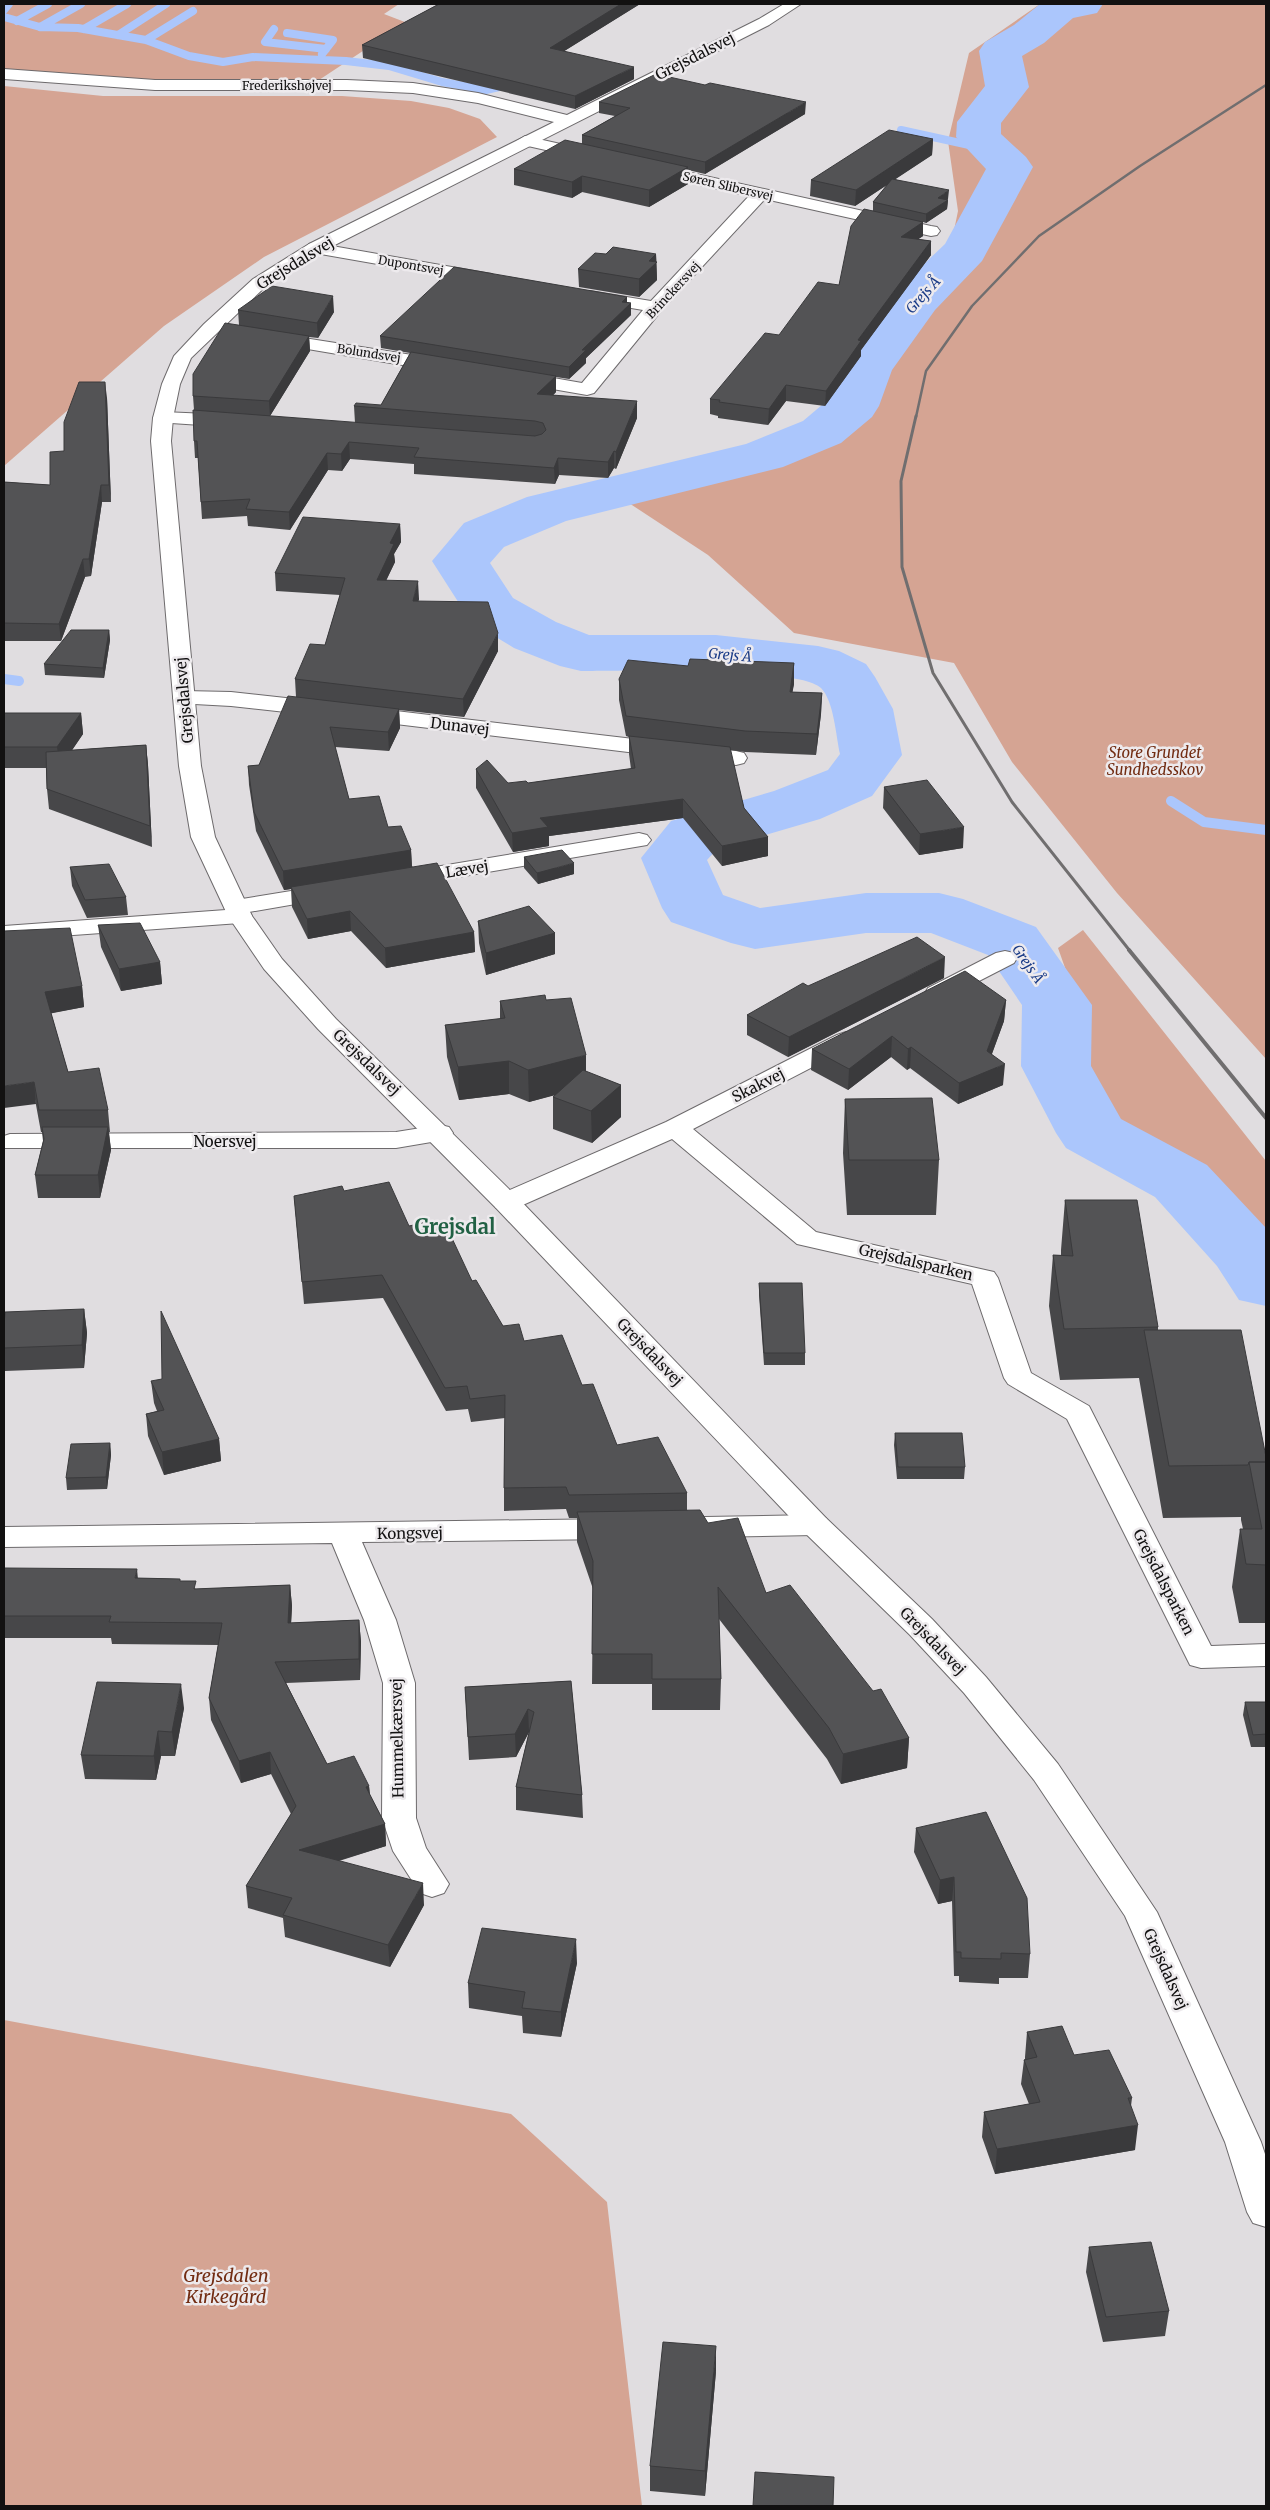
<svg xmlns="http://www.w3.org/2000/svg" width="1270" height="2510" viewBox="0 0 1270 2510" font-family="Merriweather,serif">
	<style>
		.green { fill: #d5a493 }
		.lines { fill: none; stroke-linecap: round; stroke-linejoin: round }
		.stream-far1 { stroke: #abc6fc; stroke-width: 8 }
		.stream { stroke: #abc6fc; stroke-width: 10 }
		.river { fill: #abc6fc; fill-rule: evenodd }
		.minor-casing { stroke: #6d6a6c; stroke-width: 2 }
		.tertiary-casing { stroke: #6d6a6c; stroke-width: 2 }
		.minor { fill: #fff; fill-rule: evenodd }
		.tertiary { fill: #fff; fill-rule: evenodd }
		.rail-far2 { stroke: #706e6f; stroke-width: 2.5 }
		.rail-far1 { stroke: #706e6f; stroke-width: 3 }
		.rail { stroke: #706e6f; stroke-width: 4 }
		.wall { fill: #474749 }
		.shaded-wall { fill: #3a3a3c }
		.building { fill: #535355; stroke: #3a3a3c }
		.labels { text-anchor: middle; dominant-baseline: central; stroke-width: 5; stroke-linejoin: round; paint-order: stroke }
		.far-street-label { font-size: 12px; fill: #121111; stroke: #edeaed }
		.far-water-label { font-size: 14px; font-style: italic; fill: #1b3c87; stroke: #edeaed }
		.street-label { font-size: 15px; fill: #121111; stroke: #edeaed }
		.park-label { font-size: 15px; font-style: italic; fill: #722c12; stroke: #edeaed }
		.near-park-label { font-size: 18px; font-style: italic; fill: #722c12; stroke: #edeaed }
		.district-label { font-size: 20px; font-weight: bold; fill: #216144; stroke: #edeaed }
	</style>
	<rect width="100%" height="100%" fill="#e0dde0"/>
	<!-- green -->
	<path class="green" d="M4,4H399L384,14L488,54L381,39L319,80H162L4,70Z
		M1040,4H1266V1059L1117,893L1012,762L954,663L794,633L708,555L603,486L790,439L830,415L853,369L950,250L958,211L948,141L969,53Z
		M4,86L103,96H342L411,101L449,108L480,119L497,137L264,257L164,326L4,466Z
		M1083,930L1266,1161V1242L1198,1175L1100,1114L1081,1072L1074,993L1058,948Z
		M4,2020L511,2114L607,2202L642,2506H4Z"/>
	<g class="lines">
		<!-- stream-far1 -->
		<path class="stream-far1" d="M4,10L9,4
			M4,17L40,27L78,28L146,40L189,56L223,62L253,57L346,61L389,66L442,82L486,90L508,85
			M17,21L48,4
			M40,27L81,4
			M84,29L127,4
			M274,29L265,42L326,49
			M287,33L333,40L322,54
			M118,35L166,4
			M146,40L193,11
			M901,130L992,150"/>
		<!-- stream -->
		<path class="stream" d="M4,679L19,681
			M1171,801L1204,822L1266,830"/>
		<!-- river -->
		<path class="river" d="M1040,4H1103L1097,13L1073,18L1044,43L1022,56L1029,87L1001,123V134L1026,157L1033,167L982,261L935,310L892,370L879,406L872,417L841,443L783,467L566,521L504,547L490,563L513,598L556,622L589,635H716L818,646L839,651L866,664L875,677L893,709L902,755L872,796L820,819L717,849L707,860L723,895L760,908L866,893H939L963,899L1036,927L1092,1005L1091,1066L1121,1119L1207,1165L1266,1228V1306L1239,1300L1217,1266L1155,1197L1066,1148L1056,1133L1021,1066L1022,1005L988,955L931,933H866L755,949L731,943L671,922L662,908L641,858L671,821L774,791L828,770L840,754C836,736 834,701 821,688C798,666 620,671 581,671L560,666L514,648L471,622L432,561L464,523L527,497L746,444L803,421L829,399L840,369L899,288L945,244L986,169L956,137L957,122L985,86L979,51L985,42L1014,25Z"/>
		<defs>
			<path id="minor" d="M525,136L596,152L598,155L590,160L519,144L517,141Z
				M651,164L931,226L937,227L940,231L937,235L931,236L765,199L661,311L594,393L587,395L512,382L510,378L512,374L519,372L582,383L643,310L584,300L581,296L584,292L590,291L651,301L749,196L645,173L643,169L645,165Z
				M315,243L486,273L492,274L495,278L492,282L486,283L309,252L306,248L309,244Z
				M272,333L444,360L451,362L453,366L451,370L444,372L266,342L263,338L266,334Z
				M163,412L231,415L238,417L241,421L238,425L231,427L156,422L153,418L156,414Z
				M184,691L231,692L322,702L330,704L333,709L330,714L322,716L231,706L176,703L173,698L176,693Z
				M362,707L736,751L744,753L747,758L744,763L736,765L354,719L351,714L354,709Z
				M639,833L647,835L651,840L647,845L405,886L397,884L393,879L397,874L405,872Z
				M328,885L336,887L340,892L336,897L249,912L252,916L249,921L240,923L4,940V926L226,910L224,907L228,902L236,900Z
				M1005,951L1014,953L1017,958L1014,963L946,998L937,1000L928,998L925,993L928,988L996,953Z
				M846,1032L855,1035L859,1040L855,1045L693,1129L816,1232L994,1272L998,1278L1031,1373L1089,1406L1211,1646L1266,1644V1666L1201,1668L1190,1665L1067,1419L1008,1384L1004,1378L972,1284L797,1244L672,1139L516,1208L506,1210L496,1208L493,1202L496,1196L666,1122L837,1035Z
				M440,1125L449,1127L453,1133L449,1139L396,1148H4V1136L10,1134L396,1132Z
				M815,1515L826,1518L830,1525L826,1532L815,1535L705,1537L694,1534L690,1527L694,1520L705,1517Z
				M615,1519L626,1522L630,1529L626,1536L615,1539L362,1542L396,1620L415,1683L416,1818L426,1848L449,1884L444,1893L432,1897L420,1893L393,1851L382,1818L383,1683L364,1620L332,1543L4,1547V1527Z"/>
			<path id="tertiary" d="M784,4H801L769,25L321,252L265,287L191,358L180,384L173,418L171,441L201,766L215,837L252,916L282,959L336,1019L516,1196L826,1518L932,1619L986,1677L1058,1764L1157,1912L1261,2142L1266,2157V2227L1253,2223L1247,2212L1225,2142L1125,1916L1034,1780L964,1693L910,1635L804,1532L496,1208L318,1029L264,969L228,916L191,837L179,766L151,441L153,418L162,384L174,356L204,324L253,279L309,244L554,122L478,103L413,93L347,90H155L4,79V69L155,80H347L413,83L478,93L567,115L759,19Z"/>
		</defs>
		<!-- minor casing -->
		<use href="#minor" class="minor-casing"/>
		<!-- tertiary casing -->
		<use href="#tertiary" class="tertiary-casing"/>
		<!-- minor -->
		<use href="#minor" class="minor"/>
		<!-- tertiary -->
		<use href="#tertiary" class="tertiary"/>
		<!-- rail-far2 -->
		<path class="rail-far2" d="M916,417L926,371L972,306L1039,236L1140,166L1266,85"/>
		<!-- rail-far1 -->
		<path class="rail-far1" d="M916,416L901,481L902,567L933,673L1012,802L1130,951"/>
		<!-- rail -->
		<path class="rail" d="M1129,950L1266,1118"/>
	</g>
	<!-- wall -->
	<path class="wall" d="M439,4H640L564,51L634,79L575,109L363,58L362,45Z
		M599,102L805,114L705,174L688,170V184L649,207L582,192L572,198L514,185V169L582,144V135L615,116L599,113Z
		M933,139L932,155L895,179L948,199L947,200H948L947,209L926,223L923,222V236L918,239L931,241V255L861,350V356L825,406L786,401L768,425L718,418V416L710,414V399L779,335L839,285L873,210V202L887,185L855,206L810,196L811,180Z
		M606,254H656L657,280L639,297L579,287L578,269Z
		M627,297V302L631,303V315L586,358V363L569,379L556,377V392L553,395L637,418L616,469L614,468L608,478L559,475L555,484L414,474V464L350,459L342,471L328,470L290,530L248,526L247,516L202,519L198,458H195L194,441V410L193,396L239,325L238,310L334,312L318,338L309,337L310,351L270,416L355,423L354,406L381,405L410,353L381,348L380,336Z
		M107,398L111,502H102L91,576L85,577L61,641H4V482L50,485L64,451Z
		M400,524L401,542L394,554L395,562L386,580L419,599L418,601L498,651L464,717L399,710L400,728L389,751L335,747L349,799L388,827L411,850L412,866L474,932L475,952L386,968L351,931L308,939L292,907L291,889L284,890L256,831L249,785L248,766L259,765L296,697L295,679L325,645L340,595L276,591L275,573Z
		M109,630L110,640L104,678L45,675L44,664Z
		M794,663V684L792,692L822,693L821,714L816,755L745,752L730,750L744,808L768,837V856L722,866L683,818L549,836V846L513,852L476,788V769L508,783H528L631,769L629,754V737L626,736L619,700V679L688,666Z
		M4,713H81L83,734L72,750L146,745L148,765L152,847L49,809L47,789L46,768H4Z
		M884,787L963,848L919,855L883,808Z
		M524,857L574,874L538,884L524,868Z
		M70,867L126,897L128,915L87,918L72,886Z
		M478,921L555,933V954L486,975L479,943Z
		M98,925L160,962L162,984L121,991L101,947Z
		M4,931L82,986L84,1007L51,1013L68,1072L108,1110L110,1132H109L111,1150L100,1198H38L35,1175L43,1141L42,1132H41Z
		M944,978L788,1057L747,1035V1015L808,986Z
		M546,1000L586,1072L621,1085V1117L592,1143L553,1129V1097L554,1095L529,1102L509,1094L459,1100L447,1057L445,1025L500,1019V1001Z
		M1006,1000L1004,1021L992,1054L1003,1085L958,1104L910,1068L907,1070L891,1057L848,1090L811,1070L812,1049Z
		M845,1099L939,1160L936,1215H847L843,1153Z
		M344,1191L409,1226H429L441,1235L503,1326L582,1385L617,1445L687,1493V1510L708,1523L766,1593L909,1738L907,1768L841,1784L827,1759L719,1619L721,1679L720,1710H652V1684H592L593,1589L577,1542V1518H569L566,1509L504,1511V1488L505,1418L471,1422L468,1409L446,1411L383,1298L304,1304L294,1196Z
		M1065,1200L1158,1327V1330L1266,1457V1623H1239L1232,1587L1240,1529H1243L1241,1520V1517L1163,1518L1139,1378L1060,1380L1049,1306L1053,1255H1061V1250Z
		M759,1283L805,1353V1365H764L759,1295Z
		M84,1309L87,1333L84,1368L5,1371L4,1366V1326Z
		M151,1381L219,1439L221,1461L164,1475L148,1436L146,1414L157,1411L154,1403Z
		M895,1433L965,1467L964,1479H897L894,1445Z
		M110,1443L111,1455L107,1489L67,1490L66,1478Z
		M4,1568L138,1578L180,1579V1581L196,1589L290,1585L292,1606L291,1623L359,1620L361,1642L360,1680L286,1683L327,1764L369,1786L370,1795L385,1824L386,1846L339,1861L424,1905L390,1967L285,1937L283,1918L248,1908L246,1886L291,1814L271,1774L241,1783L211,1720L209,1698L218,1645L112,1644L111,1638H4Z
		M571,1681L582,1795L583,1818L516,1810V1787L529,1732L516,1757L469,1760L465,1687Z
		M1245,1702H1266V1747H1251L1243,1715Z
		M184,1708L175,1756H161L156,1780L85,1779L81,1755Z
		M916,1828L1030,1954L1028,1978H999V1984L959,1982V1976H954L952,1901L938,1904L914,1852Z
		M577,1963L561,2037L523,2033L522,2016L469,2008L468,1983Z
		M1027,2032L1074,2055L1132,2098L1131,2106L1135,2150L995,2174L982,2137L984,2112L1029,2104L1021,2084L1024,2060L1025,2059V2057Z
		M1089,2247L1169,2311L1165,2336L1103,2342L1086,2272Z
		M716,2371L705,2496L650,2491V2466Z"/>
	<!-- shaded-wall -->
	<path class="shaded-wall" d="M621,4H640L550,60V48Z
		M634,67V79L575,109V96Z
		M806,102L805,114L705,174V162Z
		M933,139L932,155L855,206L856,190Z
		M688,167V184L649,207V190Z
		M582,176V192L572,198V182Z
		M949,190L948,199L938,206V198Z
		M948,200L947,209L926,223V214Z
		M923,222V236L900,252L901,237Z
		M931,241V255L861,350V356L825,406L826,391L858,340Z
		M656,254L657,280L639,297V279L649,261Z
		M333,296L334,312L318,338L317,323Z
		M627,297V306L631,303V315L586,358V363L569,379V367L582,350Z
		M309,336L310,351L270,416L269,401Z
		M556,376V392L538,411L537,394Z
		M105,382L107,398L111,502L109,485Z
		M786,385V401L768,425L769,409Z
		M637,401V418L616,469V452Z
		M349,442L350,459L342,471L341,454Z
		M614,451V468L608,478V462Z
		M327,453L328,470L290,530L289,512Z
		M558,458L559,475L555,484L554,468Z
		M101,485L102,502L91,576L89,559Z
		M400,524L401,542L394,554L395,562L378,598L377,580L390,543Z
		M83,559L85,577L61,641L59,624Z
		M418,581L419,599L414,619L413,601Z
		M109,630L110,640L104,678L103,668Z
		M498,633V651L464,717L463,699Z
		M794,663V684L789,712L790,692Z
		M822,693L821,714L816,755L817,734Z
		M399,709L400,728L389,751L388,732Z
		M81,713L83,734L60,768L57,747Z
		M146,745L148,765L152,847L150,826Z
		M683,799V818L549,836V846L513,852L512,833L540,818Z
		M964,827L963,848L919,855L920,834Z
		M768,837V856L722,866V846Z
		M411,850L412,869L291,887V889L284,890L283,871Z
		M574,863V874L538,884L537,873Z
		M350,911L351,931L308,939L307,919Z
		M474,932L475,952L386,968L385,948Z
		M555,933V954L486,975V953Z
		M945,957L944,978L788,1057L789,1037Z
		M160,962L162,984L121,991L119,969Z
		M82,986L84,1007L48,1014L45,992Z
		M1006,1000L1004,1021L985,1072L987,1051Z
		M892,1036L891,1057L848,1090L849,1069Z
		M911,1047L910,1068L907,1070L908,1049Z
		M586,1055V1087L529,1102L528,1070Z
		M509,1061V1094L459,1100L458,1067Z
		M1005,1064L1003,1085L958,1104L959,1083Z
		M34,1082L36,1104L4,1108V1086Z
		M621,1085V1117L592,1143L591,1111Z
		M108,1127L111,1150L100,1198L98,1175Z
		M84,1309L87,1333L84,1368L82,1345Z
		M219,1439L221,1461L164,1475L162,1452Z
		M110,1443L111,1455L107,1489L106,1477Z
		M137,1569L139,1590L135,1578Z
		M290,1585L292,1606L290,1644L288,1623Z
		M359,1620L361,1642L360,1680L359,1659Z
		M181,1684L184,1708L175,1756L172,1732Z
		M528,1709L529,1732L516,1757L515,1734Z
		M158,1731L161,1756L156,1780L154,1756Z
		M909,1738L907,1768L841,1784L843,1754Z
		M270,1752L271,1774L241,1783L239,1761Z
		M369,1786L371,1808L366,1787Z
		M385,1824L386,1846L301,1872L299,1850Z
		M954,1877L952,1901L938,1904L940,1880Z
		M423,1883L424,1905L390,1967L388,1945Z
		M576,1939L577,1963L561,2037V2012Z
		M1138,2125L1135,2150L995,2174L997,2149Z
		M716,2346V2371L705,2496V2471Z"/>
	<!-- building -->
	<path class="building" d="M439,4H621L550,48L634,67L575,96L362,45Z
		M656,74L705,85L710,83L806,102L705,162L582,135L630,108L599,102Z
		M889,130L933,139L856,190L811,180Z
		M565,140L688,167L649,190L582,176L572,182L514,169Z
		M892,179L949,190L938,198L948,200L926,214L873,202Z
		M864,209L923,222L901,237L931,241L858,340L861,341L826,391L786,385L769,409L719,402L720,400L710,399L765,333L779,335L818,282L839,285L851,226Z
		M613,247L656,254L649,261L657,262L639,279L578,269L595,253L606,254Z
		M454,267L627,297L622,302L631,303L582,350H586L569,367L380,336Z
		M272,286L333,296L317,323L238,310Z
		M225,323L309,336L269,401L193,396V374Z
		M411,352L556,376L537,394L637,401L616,452L614,451L608,462L558,458L554,468L414,457L419,448L349,442L341,454L327,453L289,512L246,509L250,499L201,502L197,441H194L193,410L535,436L542,434L546,430L543,423L535,421L354,406L356,403L381,405Z
		M79,382H105L109,485H101L89,559H83L59,624L4,623V482L50,485V452L64,451V422Z
		M303,517L400,524L390,543L394,544L377,580L418,581L413,601L488,602L498,633L463,699L295,679L310,644L325,645L345,578L275,573Z
		M71,630H109L103,668L44,664Z
		M690,659L794,663L790,692L822,693L817,734L745,731L626,716L619,679L628,660L688,666Z
		M288,696L399,709L388,732L330,727L349,799L379,796L388,827L401,826L411,850L283,871L254,812L248,766L259,765Z
		M4,713H81L57,747H4Z
		M629,736L730,747L744,808L768,837L722,846L683,799L540,818L548,827L512,833L476,769L487,760L508,783L526,781L528,783L635,768Z
		M146,745L150,826L47,789L46,752Z
		M927,780L964,827L920,834L884,787Z
		M562,850L574,863L537,873L524,857Z
		M437,863L474,932L385,948L350,911L307,919L291,887Z
		M109,864L126,897L85,900L70,867Z
		M529,906L555,933L486,953L478,921Z
		M140,923L160,962L119,969L98,925Z
		M70,928L82,986L45,992L68,1072L99,1068L108,1110H39L34,1082L4,1086V931Z
		M917,937L945,957L789,1037L747,1015L803,983L808,986Z
		M965,971L1006,1000L987,1051L1005,1064L959,1083L911,1047L908,1049L892,1036L849,1069L812,1049Z
		M545,995L546,1000L571,998L586,1055L528,1070L509,1061L458,1067L445,1025L505,1018L500,1001Z
		M583,1070L621,1085L591,1111L553,1097Z
		M932,1098L939,1160H849L845,1099Z
		M42,1127H108L98,1175H35L44,1139Z
		M389,1182L409,1226L427,1222L429,1226L436,1225L441,1235L450,1234L472,1281L476,1280L503,1326L519,1324L524,1341L562,1335L582,1385L593,1384L617,1445L658,1437L687,1493L569,1495L566,1487L504,1488L505,1395L470,1399L467,1386L445,1388L382,1275L302,1282L294,1196L342,1186L344,1191Z
		M1065,1200H1137L1158,1327L1064,1329L1053,1255L1073,1256Z
		M759,1283H802L805,1353H764Z
		M84,1309L82,1345L4,1348V1326L5,1312Z
		M161,1311L219,1439L162,1452L146,1414L164,1410L151,1381L162,1379Z
		M1144,1330H1241L1266,1457V1462H1249L1248,1465L1169,1466Z
		M895,1433H962L965,1467H898Z
		M110,1443L106,1477L66,1478L71,1444Z
		M1249,1462H1266V1565L1246,1564L1240,1529H1262Z
		M700,1510L708,1523L738,1518L766,1593L790,1585L873,1691L881,1689L909,1738L843,1754L829,1728L718,1587L721,1679H652V1654H592L593,1561L577,1512Z
		M4,1568L137,1569L135,1578L180,1579V1581H196L194,1589L290,1585L288,1623L359,1620V1659L275,1662L327,1764L354,1756L369,1786L366,1787L385,1824L299,1850L423,1883L388,1945L283,1915L292,1898L246,1886L296,1806L270,1752L239,1761L209,1698L222,1623L109,1622L111,1616H4Z
		M571,1681L582,1795L516,1787L534,1712L528,1709L515,1734L468,1737L465,1687Z
		M97,1682L181,1684L172,1732L158,1731L154,1756L81,1755Z
		M1245,1702H1266V1734L1253,1735Z
		M986,1812L1027,1898L1030,1954L1001,1953V1959L961,1958V1952H956L954,1877L940,1880L916,1828Z
		M482,1928L576,1939L561,2012L522,2008L525,1992L468,1983Z
		M1062,2026L1074,2055L1109,2050L1132,2098H1128L1138,2125L997,2149L984,2112L1040,2102L1024,2060L1037,2057L1027,2032Z
		M1151,2242L1169,2311L1106,2317L1089,2247Z
		M663,2342L716,2346L705,2471L650,2466Z
		M755,2472L834,2477L833,2506H753Z"/>
	<g class="labels">
		<!-- far-street labels -->
		<g class="far-street-label">
			<text x="287" y="85">Frederikshøjvej</text>
			<text transform="translate(728 186) rotate(13)">Søren Slibersvej</text>
			<text transform="translate(411 265) rotate(10)">Dupontsvej</text>
			<text transform="translate(673 290) rotate(-47)">Brinckersvej</text>
			<text transform="translate(369 353) rotate(9)">Bolundsvej</text>
		</g>
		<!-- far-water labels -->
		<g class="far-water-label">
			<text transform="translate(923 295) rotate(-48)">Grejs Å</text>
			<text transform="translate(730 655) rotate(5)">Grejs Å</text>
			<text transform="translate(1028 964) rotate(55)">Grejs Å</text>
		</g>
		<!-- street labels -->
		<g class="street-label">
			<text transform="translate(695 56) rotate(-27)">Grejsdalsvej</text>
			<text transform="translate(295 263) rotate(-31)">Grejsdalsvej</text>
			<text transform="translate(184 700) rotate(-95)">Grejsdalsvej</text>
			<text transform="translate(460 726) rotate(7)">Dunavej</text>
			<text transform="translate(467 869) rotate(-9)">Lævej</text>
			<text transform="translate(367 1062) rotate(44)">Grejsdalsvej</text>
			<text transform="translate(758 1085) rotate(-27)">Skakvej</text>
			<text x="225" y="1141">Noersvej</text>
			<text transform="translate(916 1262) rotate(13)">Grejsdalsparken</text>
			<text transform="translate(650 1352) rotate(46)">Grejsdalsvej</text>
			<text transform="translate(410 1533) rotate(-1)">Kongsvej</text>
			<text transform="translate(1164 1582) rotate(63)">Grejsdalsparken</text>
			<text transform="translate(933 1641) rotate(46)">Grejsdalsvej</text>
			<text transform="translate(397 1738) rotate(-91)">Hummelkærsvej</text>
			<text transform="translate(1166 1969) rotate(66)">Grejsdalsvej</text>
		</g>
		<!-- park labels -->
		<g class="park-label">
			<text x="1155" y="752">Store Grundet<tspan x="1155" dy="17">Sundhedsskov</tspan></text>
		</g>
		<!-- near-park labels -->
		<g class="near-park-label">
			<text x="226" y="2275">Grejsdalen<tspan x="226" dy="21">Kirkegård</tspan></text>
		</g>
		<!-- district labels -->
		<g class="district-label">
			<text x="455" y="1226">Grejsdal</text>
		</g>
	</g>
	<!-- border -->
	<rect width="1270" height="2510" fill="none" stroke="#121111" stroke-width="10"/>
</svg>
